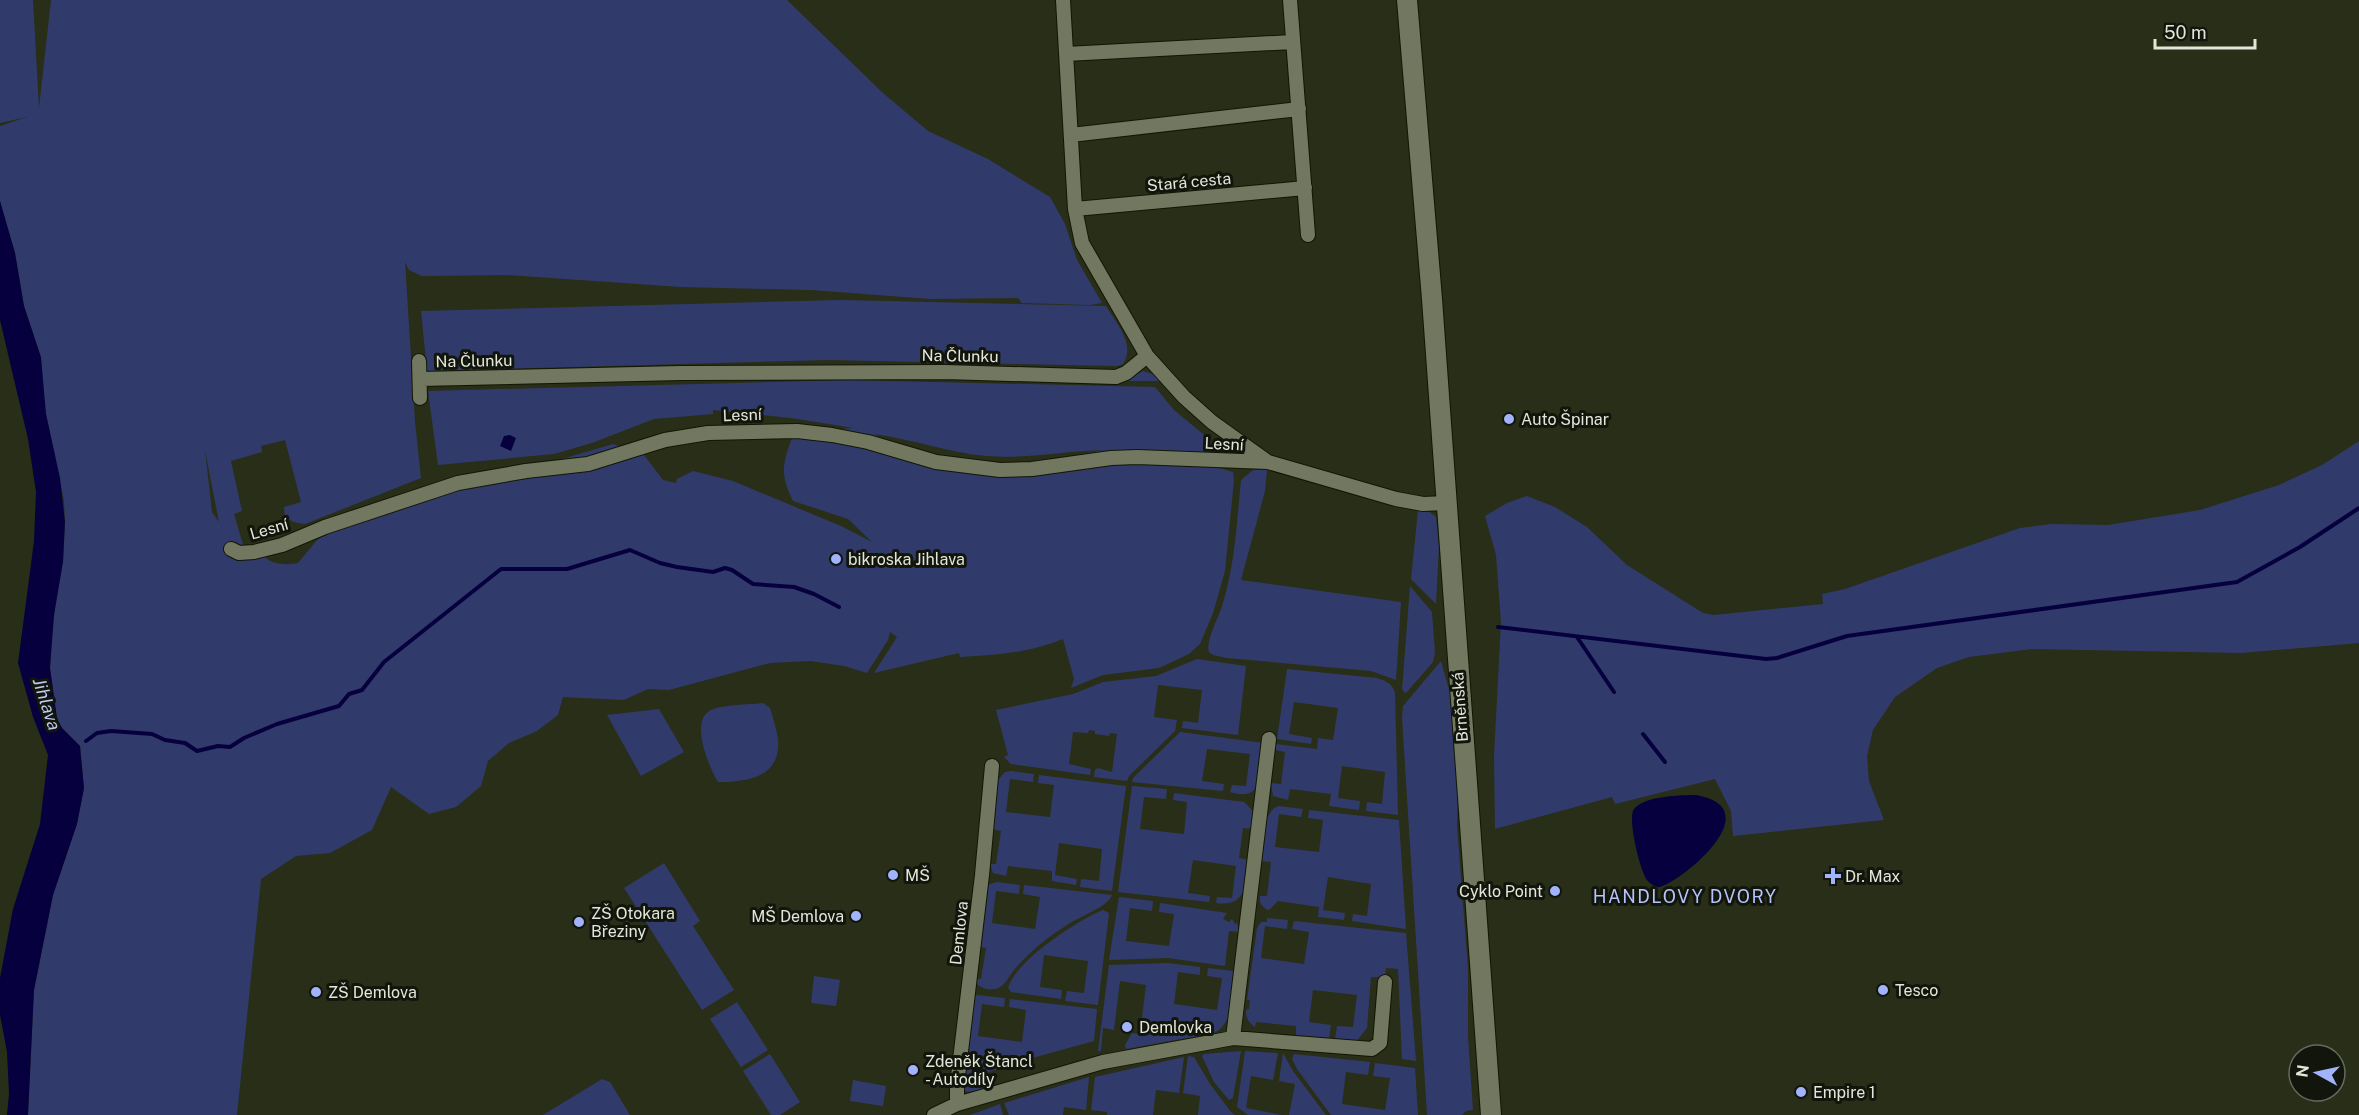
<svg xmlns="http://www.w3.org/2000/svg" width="2359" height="1115" viewBox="0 0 2359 1115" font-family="'Public Sans',sans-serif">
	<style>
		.green { fill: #313b6b; fill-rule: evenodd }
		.water { fill: #07003e }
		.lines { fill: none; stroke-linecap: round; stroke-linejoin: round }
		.stream { stroke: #07003e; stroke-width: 4 }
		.street-casing { stroke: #121603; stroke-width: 16 }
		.secondary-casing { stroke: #121603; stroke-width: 22 }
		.street { stroke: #727860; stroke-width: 14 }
		.secondary { stroke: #727860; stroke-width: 20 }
		.poi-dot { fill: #a1b3fd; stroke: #12150b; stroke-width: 2 }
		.labels { text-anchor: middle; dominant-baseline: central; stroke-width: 6; stroke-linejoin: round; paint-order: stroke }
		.street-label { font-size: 16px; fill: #e3e7da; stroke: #12150b }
		.poi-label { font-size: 16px; fill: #e3e7da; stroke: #12150b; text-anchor: start }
		.water-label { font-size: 18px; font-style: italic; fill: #bfcaf1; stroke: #12150b }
		.neighbourhood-label { font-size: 18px; letter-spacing: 1.5px; fill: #b6c4fc; stroke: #12150b }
	</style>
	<rect width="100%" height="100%" fill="#292e18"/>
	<!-- green -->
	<path class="green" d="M0,0H33L39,108L51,0H787L883,93L928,131L988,159L1050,197L1065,224L1077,260L1102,303L1090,305L1022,303L1018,298L930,299L811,290L681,287L507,275L422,276L409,270L405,262L415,422L421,478L305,524L293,522L285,516L284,507L301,502L285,440L261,446L262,452L231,461L242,511L234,514L244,548L272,547L266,558C274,565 288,565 298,563L317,540L336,529L421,496L501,477L613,444L644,455L663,480L676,483L677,479L693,471L733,481L841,526L872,542L848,519L793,501C779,473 783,463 793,435L799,432L854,428L791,418L713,410V414L654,419L592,443L554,454L438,465L428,391L847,380L1155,387L1174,410L1220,448L1218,456L1134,451L1198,462L1233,472L1234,480L1225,571L1213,613L1200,644L1189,654L1159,668L1103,675L1071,688L1074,679L1063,639C1027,653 998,655 960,657L959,653L874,673L897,637L890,632L888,640L867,673L844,666L811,661L770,663L669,690L648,689L624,700L563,697L558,715L537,731L509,743L488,761L481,786L456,807L429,814L391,787L372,830L330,853L296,856L261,879L237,1115H28L34,990L53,895L77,824L84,788L80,746L62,728L57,719L54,696L50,668L51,643L58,581L63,562L65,522L64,500L46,414L34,336L24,306L15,253L0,201V126L27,117L0,123ZM874,434C912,439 949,453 987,456C1026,459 1065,451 1103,450L1040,462L950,468L907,452ZM205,450L219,522L212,512Z
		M841,300L1106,306C1116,323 1136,344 1123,364L1117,366L827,360L427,371L421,311Z
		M1143,371L1156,375L1160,381H1125Z
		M2359,441V643L2241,653L2032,649L1969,657L1937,668L1895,697L1873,730L1867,756L1869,781L1884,820L1733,836L1731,811L1715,779L1615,804L1612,797L1495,829L1494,756L1501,622L1496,555L1485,516L1507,503L1527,496L1555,507L1587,527L1627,565L1703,613L1714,615L1823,604L1822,594L1845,589L2020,528L2051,524L2108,525L2200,510L2279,485L2322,465Z
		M1253,470H1267L1265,491L1241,580L1401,602L1396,680L1371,671L1227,658L1213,655L1209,652C1205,641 1220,615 1223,603C1235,563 1237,521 1241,480Z
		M1423,507L1436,517L1439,546L1436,604L1411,579L1418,510Z
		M1410,586L1432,612L1435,653L1433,662L1406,693L1402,690Z
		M1197,659L1246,666L1238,735L1182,728L1183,721L1198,723L1202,690L1158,685L1154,717L1177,720L1175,731L1129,776L1127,781L1094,777L1095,770L1098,768L1112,772L1117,734L1110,733L1109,736L1095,734V731L1089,730L1088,733L1073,732L1069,764L1091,769L1090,775L1011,764L1004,757L1008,755L996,710L1073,694L1103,682L1156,676Z
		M1441,661L1450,693L1458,791L1457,826L1468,969V1036L1473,1110L1466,1111L1462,1115H1427L1402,718L1403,706Z
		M1287,669L1377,678C1386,681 1393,684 1395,693L1398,815L1366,811L1367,802L1382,804L1385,772L1342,766L1338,798L1360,801L1359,810L1329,806L1331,794L1290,789L1288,800L1273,796L1271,783L1281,784L1285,752L1276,750V744L1317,749L1318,738L1333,740L1338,708L1294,702L1289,734L1312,738L1311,744L1277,739Z
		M763,703L770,708C773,718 777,730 778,740C781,778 746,782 718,782C709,767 689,720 711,710C725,704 747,705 763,703Z
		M659,709L684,752L641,776L607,715Z
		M1180,732L1264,743C1262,757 1265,793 1245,794C1241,795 1235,793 1230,792L1232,785L1246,786L1250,754L1207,749L1202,781L1224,784L1223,791L1132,782L1133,778Z
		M1011,771L1034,774L1033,782L1010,779L1006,812L1050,817L1054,785L1038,783L1039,775L1126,786L1112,891L1080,887L1081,879L1099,881L1102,849L1059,843L1055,875L1077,879L1076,885L1052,881V871L1008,866L1006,876L993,873L990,864H996L1001,831L991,829L998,780L1005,772Z
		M1132,786L1167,789L1166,799L1144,797L1140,829L1184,834L1187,802L1173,800L1174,793L1244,802L1253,811V829L1243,828L1239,858L1249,860C1246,882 1247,908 1216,903L1217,897L1232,898L1236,866L1193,860L1188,893L1210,896L1209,902L1118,892Z
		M1279,806L1303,809L1301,817L1279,814L1275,847L1319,852L1323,820L1308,818L1309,810L1399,820L1406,929L1352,921L1353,914L1367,916L1371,884L1328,877L1323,910L1345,913L1344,920L1318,917L1319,907L1278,901L1269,910C1262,908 1259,903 1260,896H1267L1271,862L1261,861C1263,845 1262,810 1279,806Z
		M664,863L700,921L693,926L734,990L702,1010L624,888Z
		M997,882L1020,885L1019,894L996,891L992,923L1035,929L1040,897L1023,894L1024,885L1112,895C1108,907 1078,917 1067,925C1048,937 1029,952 1014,970C1009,976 1004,988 995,989C986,991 976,986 972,978L981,979L986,948L976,946L987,885Z
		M1119,897L1153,901L1152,911L1130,908L1126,941L1169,946L1174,914L1159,912L1160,903L1227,913L1223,919L1229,922L1232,919L1235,924L1237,923L1239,932L1229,931L1225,966L1168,958L1109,960Z
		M1103,910L1109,913L1098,1005L1065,1001L1067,991L1084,993L1088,961L1044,955L1040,987L1062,990L1061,999L1011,992L1008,988C1015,961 1078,920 1103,910Z
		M1267,918L1288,920L1287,929L1265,926L1261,958L1304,964L1309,932L1292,929L1294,921L1406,933L1416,1061L1402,1059L1398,969L1386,968L1385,977H1371L1367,1028L1356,1042L1335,1040L1337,1026L1353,1027L1357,995L1313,990L1309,1022L1331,1025L1329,1039L1296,1036V1026L1256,1022L1255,1027C1248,1022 1246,1018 1246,1010L1249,1009L1250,1000H1247L1257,928L1261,922H1267Z
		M1168,963L1200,967V975L1178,972L1174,1004L1217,1010L1222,978L1207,976L1208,968L1234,971C1232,991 1235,1023 1214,1033L1126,1049L1125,1045L1132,1033L1140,1034L1146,985L1120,981L1114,1030L1103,1028L1101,1051H1098L1109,965Z
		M814,976L840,980L836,1006L811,1003Z
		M977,995L1005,998L1004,1007L982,1004L978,1036L1022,1042L1026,1010L1009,1007L1010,999L1097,1009L1094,1041L1025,1060L959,1082L973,998Z
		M737,1002L768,1050L741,1067L710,1019Z
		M1241,1051L1233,1098L1229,1100L1214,1082L1202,1056L1204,1054Z
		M1245,1051L1278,1053L1273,1080L1251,1076L1246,1108L1282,1115H1248L1237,1107Z
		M1283,1053L1293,1071L1326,1115H1289L1295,1084L1279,1081Z
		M770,1054L800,1102L780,1115H771L743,1071Z
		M1294,1054L1370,1062L1368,1075L1346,1072L1342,1104L1385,1110L1390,1078L1373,1076L1375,1063L1415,1068L1418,1115H1331L1297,1069L1292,1059Z
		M1188,1056L1194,1057L1210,1084L1231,1112L1235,1115H1198L1200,1096L1183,1093Z
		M1184,1057L1179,1093L1156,1090L1153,1115H1107V1112L1091,1110L1095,1077Z
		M1089,1077L1086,1110L1064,1107L1063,1115H1009L1004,1103Z
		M602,1079L610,1082L630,1115H543Z
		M853,1080L886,1086L883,1106L850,1101Z
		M984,1080L983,1090L968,1092L961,1089Z
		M1000,1104L1003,1115H970Z"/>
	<!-- water -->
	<path class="water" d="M0,201L15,253L24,306L41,357L46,414L60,478L65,522L63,562L54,615L50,668L57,719L62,728L80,746L84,788L77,824L53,895L34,990L28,1115H7L9,1094L7,1052L0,1015V978L13,909L40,824L48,755L33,717L18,663L34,541L36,492L28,439L0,320Z
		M510,435L516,438L511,451L500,446L504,436Z
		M1696,795C1775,809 1673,888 1658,887C1654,886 1649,883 1647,880C1640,871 1627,817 1634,809C1644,796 1680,795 1696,795Z"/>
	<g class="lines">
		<!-- stream -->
		<path class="stream" d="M1498,627L1766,659L1777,658L1847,636L2237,582L2300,547L2359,508
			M1577,637L1614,692
			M1643,734L1665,762
			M86,741L97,733L111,731L152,734L165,740L185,743L197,751L218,746L230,747L244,738L277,724L339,706L349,694L362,690L384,662L501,569H567L630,550L660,563L677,567L713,572L725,568L732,570L753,584L794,587L814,594L839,607"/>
		<defs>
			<path id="street" d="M1063,0L1075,209L1082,243L1147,356L1184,397L1212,422L1268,462L1396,499L1423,504L1446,503
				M1290,0L1308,235
				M1066,54L1293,42
				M1071,135L1299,109
				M1075,209L1305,188
				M419,361L420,398
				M420,379L681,373L945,372L1116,377L1126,373L1147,356
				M231,549L239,553L254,552L282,545L325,527L458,483L526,471L588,464L665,440L708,433L797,431L832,435L868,442L936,462L1000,470L1032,469L1111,458L1137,457L1268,462
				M1233,1038L1269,739
				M957,1104V1085L982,875L992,766
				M934,1115L957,1104L1103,1062L1233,1038L1372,1049L1380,1043L1385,982"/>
			<path id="secondary" d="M1407,0L1432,299L1491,1115"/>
		</defs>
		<!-- street casing -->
		<use href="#street" class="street-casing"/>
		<!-- secondary casing -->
		<use href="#secondary" class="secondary-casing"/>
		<!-- street -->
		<use href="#street" class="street"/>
		<!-- secondary -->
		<use href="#secondary" class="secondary"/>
	</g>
	<!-- markers -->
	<g class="poi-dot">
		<circle cx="1509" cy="419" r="6"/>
		<circle cx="836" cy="559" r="6"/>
		<circle cx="893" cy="875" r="6"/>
		<path d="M1830 867h6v6h6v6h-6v6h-6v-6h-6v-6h6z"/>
		<circle cx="1555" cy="891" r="6"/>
		<circle cx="856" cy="916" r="6"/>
		<circle cx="579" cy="922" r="6"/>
		<circle cx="1883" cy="990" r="6"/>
		<circle cx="316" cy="992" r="6"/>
		<circle cx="1127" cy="1027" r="6"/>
		<circle cx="913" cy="1070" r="6"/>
		<circle cx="1801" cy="1092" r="6"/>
	</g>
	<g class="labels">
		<!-- street labels -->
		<g class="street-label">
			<text transform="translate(1189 182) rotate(-5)">Stará cesta</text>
			<text transform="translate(960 356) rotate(1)">Na Člunku</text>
			<text transform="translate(474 361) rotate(-1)">Na Člunku</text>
			<text transform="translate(742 415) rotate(-2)">Lesní</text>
			<text transform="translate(1224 444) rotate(3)">Lesní</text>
			<text transform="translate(269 529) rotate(-16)">Lesní</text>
			<text transform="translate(1460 707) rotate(-94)">Brněnská</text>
			<text transform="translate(959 933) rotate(-84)">Demlova</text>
		</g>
		<!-- poi labels -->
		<g class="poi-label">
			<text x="1521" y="419">Auto Špinar</text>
			<text x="848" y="559">bikroska Jihlava</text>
			<text x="905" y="875">MŠ</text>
			<text x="1845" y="876">Dr. Max</text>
			<text x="1543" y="891" text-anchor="end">Cyklo Point</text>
			<text x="591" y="913">ZŠ Otokara<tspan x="591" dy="18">Březiny</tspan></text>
			<text x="844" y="916" text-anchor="end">MŠ Demlova</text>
			<text x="1895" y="990">Tesco</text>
			<text x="328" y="992">ZŠ Demlova</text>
			<text x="1139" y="1027">Demlovka</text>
			<text x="925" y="1061">Zdeněk Štancl<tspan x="925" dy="18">- Autodíly</tspan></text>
			<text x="1813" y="1092">Empire 1</text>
		</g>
		<!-- water labels -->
		<g class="water-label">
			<text transform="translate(47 704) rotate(72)">Jihlava</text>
		</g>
		<!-- neighbourhood labels -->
		<g class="neighbourhood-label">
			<text x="1685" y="896">HANDLOVY DVORY</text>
		</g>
	</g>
	<!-- north arrow -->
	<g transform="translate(2317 1073) rotate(278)"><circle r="28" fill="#12150b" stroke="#66695e" stroke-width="1.5"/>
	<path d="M0-4.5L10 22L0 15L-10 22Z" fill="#a1b3fd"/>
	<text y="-9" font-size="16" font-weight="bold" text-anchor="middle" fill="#e3e7da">N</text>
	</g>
	<!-- scale -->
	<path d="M2155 39v9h100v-9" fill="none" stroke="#e3e7da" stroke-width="3"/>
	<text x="2164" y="39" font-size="18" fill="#e3e7da" stroke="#12150b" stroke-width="4.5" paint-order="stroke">50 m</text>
</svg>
